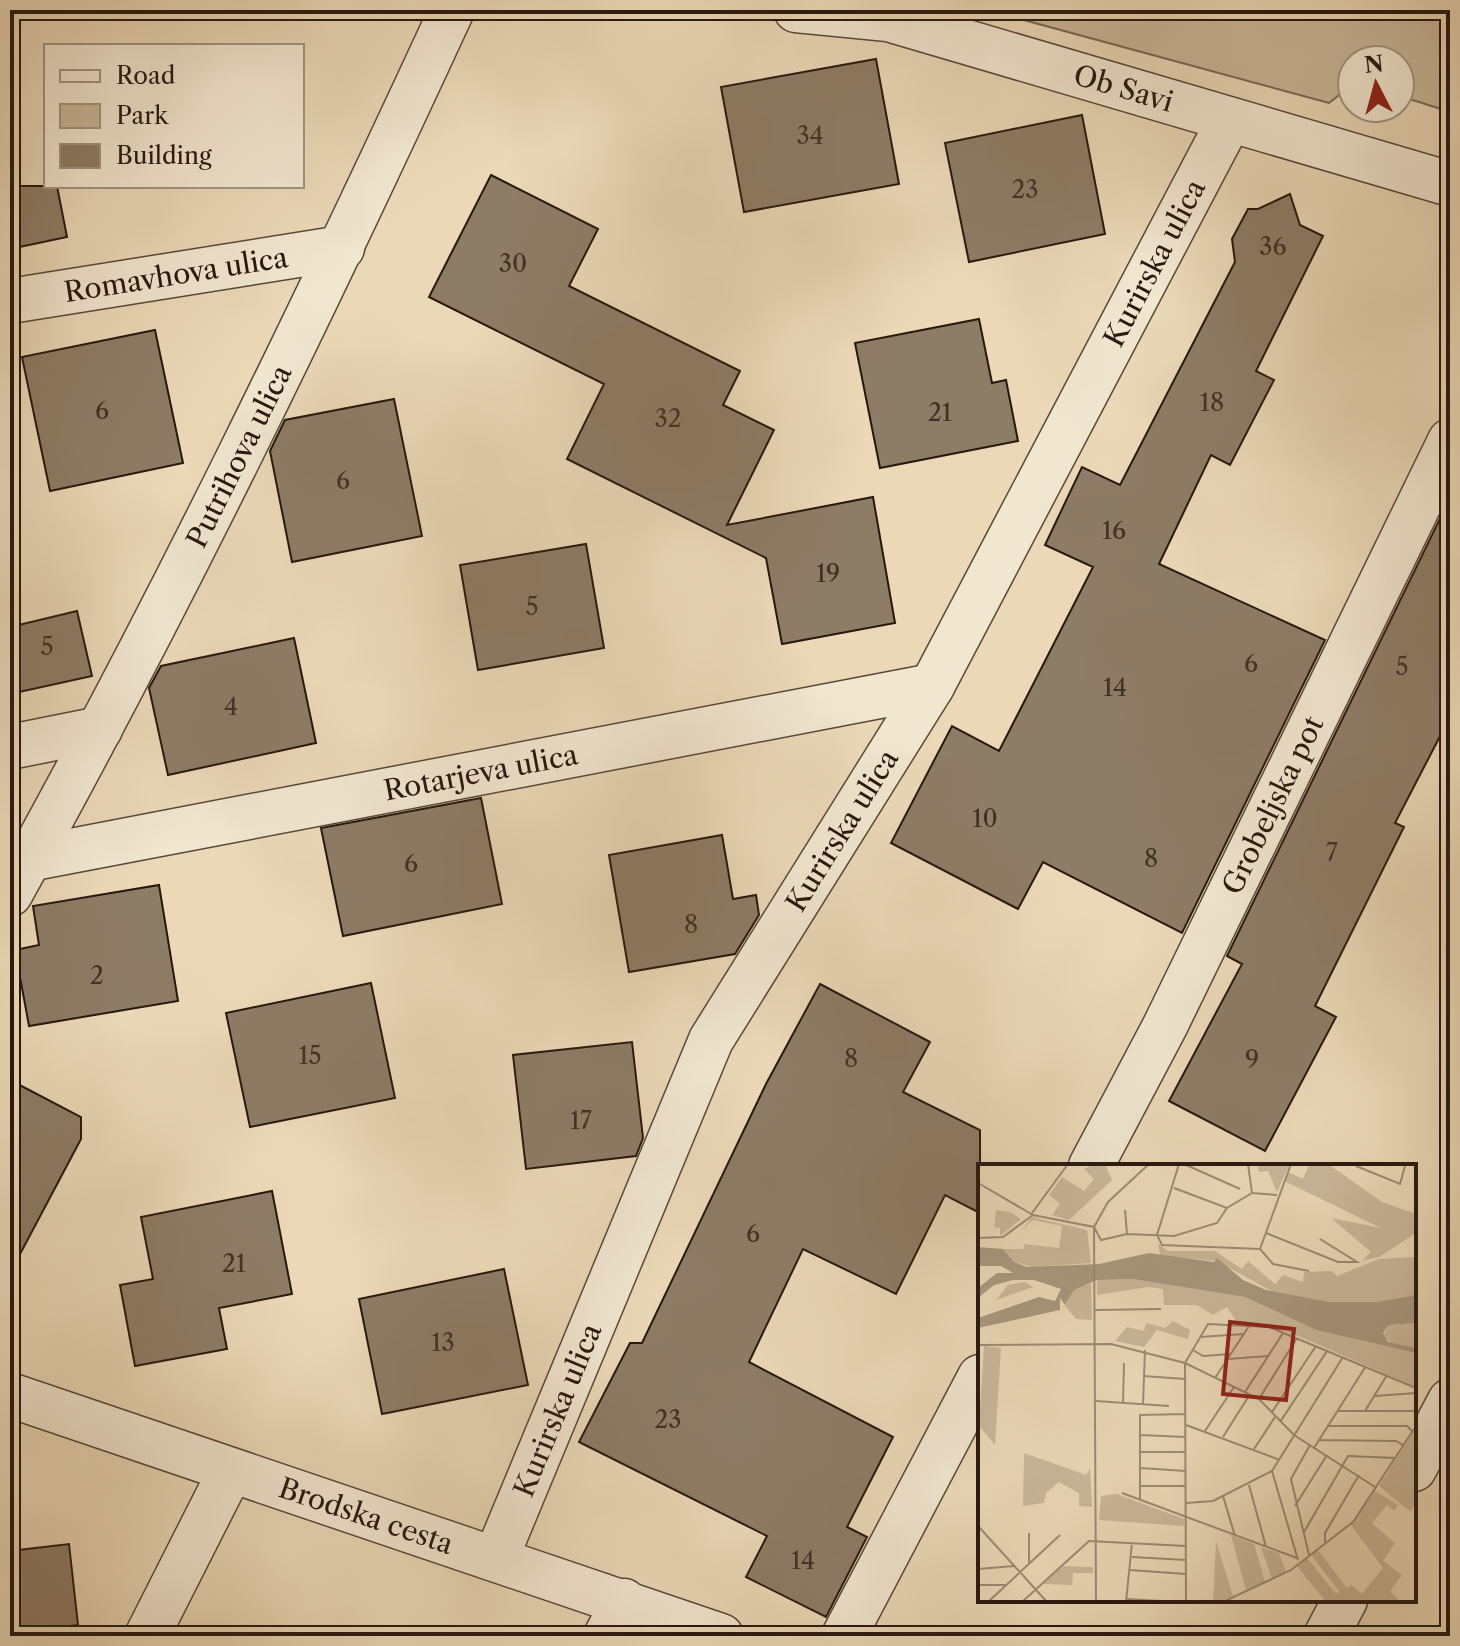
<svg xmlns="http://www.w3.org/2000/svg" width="1460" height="1646" viewBox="0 0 1460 1646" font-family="'Libre Caslon Text',serif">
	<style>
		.green { fill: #c9b79a; stroke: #786854; stroke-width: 2 }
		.building { fill: #8d7c66; stroke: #28180f; stroke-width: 2 }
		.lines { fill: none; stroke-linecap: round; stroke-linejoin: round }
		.street-casing { stroke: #584839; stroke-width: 47 }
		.street { stroke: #f1e6d0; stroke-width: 44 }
		.labels { text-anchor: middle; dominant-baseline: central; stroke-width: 6; stroke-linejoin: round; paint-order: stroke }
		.number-label { font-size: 24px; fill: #413125 }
		.street-label { font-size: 28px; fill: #28180f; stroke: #f1e6d0 }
		.inset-road { fill: none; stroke: #9c8b74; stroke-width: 2 }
		.view { fill: #8f2418; fill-opacity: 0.15; stroke: #8f2418; stroke-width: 4 }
		.inset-edge { fill: none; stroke: #28180f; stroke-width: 4 }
	</style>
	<rect width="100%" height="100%" fill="#ead8b7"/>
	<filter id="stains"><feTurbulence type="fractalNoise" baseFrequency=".0025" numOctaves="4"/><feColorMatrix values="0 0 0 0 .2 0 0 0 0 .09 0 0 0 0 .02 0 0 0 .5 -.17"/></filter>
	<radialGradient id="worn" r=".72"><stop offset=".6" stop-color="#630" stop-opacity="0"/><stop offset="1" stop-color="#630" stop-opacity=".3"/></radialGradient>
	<!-- green -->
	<path class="green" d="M987,10H1450V112L1400,96V60H1352V85L1329,103Z"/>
	<!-- building -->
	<path class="building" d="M876,59L899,184L744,212L721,87Z
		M1082,115L1105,234L969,262L945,143Z
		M491,175L598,229L569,286L740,371L723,405L774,430L727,525L873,497L895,623L782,644L766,558L567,459L604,384L429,297Z
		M10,186H57L67,237L10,249Z
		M1290,194L1300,225L1323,236L1256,371L1274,380L1230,465L1211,455L1159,564L1325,640L1182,933L1043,862L1018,909L891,843L952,726L999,751L1093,567L1045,545L1082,467L1120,485L1235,262L1232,239L1248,209H1258Z
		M979,319L992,383L1006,380L1018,441L880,468L855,343Z
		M155,330L183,463L50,491L22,357Z
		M394,399L422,536L292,562L270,451L285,420Z
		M1450,498V717L1395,823L1404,827L1315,1006L1336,1017L1265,1151L1169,1101L1242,964L1227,956Z
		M586,544L604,648L478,670L460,565Z
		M77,611L92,676L10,694V627Z
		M294,638L316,743L168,775L149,688L161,666Z
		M481,798L502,904L343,936L321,828Z
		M722,835L733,899L756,895L759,915L735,954L629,972L609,855Z
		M159,885L178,1001L29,1026L15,950L39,945L33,906Z
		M371,983L395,1098L250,1127L226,1013Z
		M820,984L930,1042L903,1092L980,1130V1213L945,1195L896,1294L803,1249L749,1362L893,1437L847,1527L867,1537L826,1617L746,1577L767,1536L579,1442L630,1343H642L766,1084Z
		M632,1042L643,1138L636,1156L526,1169L513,1055Z
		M10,1080L81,1117V1139L10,1273Z
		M272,1191L292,1294L219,1308L227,1349L135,1366L120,1285L153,1279L141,1217Z
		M504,1269L528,1385L382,1414L359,1299Z
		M69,1544L78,1625L10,1633V1551Z"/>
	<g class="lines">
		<defs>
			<g id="street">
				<path id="s1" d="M796,10L888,19L1450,184"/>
				<path id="s2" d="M10,301L342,248"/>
				<path d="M10,747L100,729"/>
				<path id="s3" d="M29,859L932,686"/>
				<path id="s4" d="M10,894C170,606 314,309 452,10"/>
				<path id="s5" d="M1091,1166L1165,1026L1450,441"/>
				<path id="s6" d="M10,1395L721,1636"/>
				<path d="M1414,1469L1450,1401"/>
				<path id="s7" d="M496,1558L711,1040L932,686L1229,121"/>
				<path d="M147,1636L230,1472"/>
				<path d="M606,1636L624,1601"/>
				<path d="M844,1636L980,1377"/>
				<path d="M1326,1636L1345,1600"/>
			</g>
		</defs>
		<!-- street casing -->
		<use href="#street" class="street-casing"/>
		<!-- street -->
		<use href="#street" class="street"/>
	</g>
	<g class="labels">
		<!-- number labels -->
		<g class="number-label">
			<text x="810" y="135">34</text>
			<text x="1025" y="189">23</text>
			<text x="1273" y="246">36</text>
			<text x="513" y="263">30</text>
			<text x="1212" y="402">18</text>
			<text x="102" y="410">6</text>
			<text x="940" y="412">21</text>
			<text x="668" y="418">32</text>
			<text x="343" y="480">6</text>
			<text x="1114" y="530">16</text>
			<text x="828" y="573">19</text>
			<text x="532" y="606">5</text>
			<text x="47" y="646">5</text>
			<text x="1251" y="663">6</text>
			<text x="1402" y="666">5</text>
			<text x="1115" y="687">14</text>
			<text x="231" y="706">4</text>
			<text x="985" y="818">10</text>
			<text x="1332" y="852">7</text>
			<text x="1151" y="858">8</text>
			<text x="411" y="863">6</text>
			<text x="691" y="924">8</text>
			<text x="97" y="975">2</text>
			<text x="310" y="1055">15</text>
			<text x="851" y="1058">8</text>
			<text x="1252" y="1059">9</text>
			<text x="581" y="1120">17</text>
			<text x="753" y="1233">6</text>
			<text x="234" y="1263">21</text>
			<text x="443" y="1342">13</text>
			<text x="668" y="1419">23</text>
			<text x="803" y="1560">14</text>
		</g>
		<!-- street labels -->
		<g class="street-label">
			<text stroke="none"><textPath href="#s1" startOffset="338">Ob Savi</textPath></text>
			<text stroke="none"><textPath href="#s7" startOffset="1456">Kurirska ulica</textPath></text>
			<text stroke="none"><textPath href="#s2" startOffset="168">Romavhova ulica</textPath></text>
			<text stroke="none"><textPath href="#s4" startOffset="494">Putrihova ulica</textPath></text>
			<text stroke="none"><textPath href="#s3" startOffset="460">Rotarjeva ulica</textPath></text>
			<text stroke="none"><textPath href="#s5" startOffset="404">Grobeljska pot</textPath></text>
			<text stroke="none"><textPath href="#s7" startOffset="808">Kurirska ulica</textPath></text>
			<text stroke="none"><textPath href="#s7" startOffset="160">Kurirska ulica</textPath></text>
			<text stroke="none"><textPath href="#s6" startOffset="376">Brodska cesta</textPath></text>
		</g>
	</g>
	<!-- overview -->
	<g transform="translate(978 1164)">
		<rect width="438" height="438" fill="#ead8b7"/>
		<path d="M116,0H127L134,16L91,56L74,51L82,40L71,31L84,13L106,27L116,15L106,5ZM279,0H312L299,28L290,7L281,8ZM339,0H350L404,38L438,50V69L401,93L384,97L393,88L353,54L403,64L306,17L310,8L325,15L330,3ZM18,46L32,48L43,55L22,72V64L16,63ZM54,53L109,66L113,99L55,103L36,98L25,85H46V80L81,84L84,62L55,56L45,65ZM180,79L190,87H237L264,105L270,97L297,120L305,111L325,118L326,108L354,107L359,112L401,95L438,93V131L399,138H352L293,127L239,97L182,92ZM155,115L267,133L338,166L438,189V223L311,168L258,157L249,143L235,151L219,141H186L185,125L170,123L119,131V116ZM47,118L55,123L18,136L30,121ZM113,119L114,156L98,155L87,142L96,126ZM195,157L212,166L210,175L179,166L166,183L137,177L149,163L166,167L168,159L187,164ZM438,159V184L414,180L405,172L411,161ZM6,182L23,184L17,281L1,262ZM438,264V337L433,348L401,322ZM46,289L108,311L112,304L114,343L101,342V329L81,318L68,329L66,339L45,342ZM397,327L420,341L416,347L409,341L394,359L417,379L405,397L424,411L412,427L422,438H348L319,402L329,394L358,430L362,428L333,391L340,386L369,424L373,421L384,430L405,404L373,361ZM139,330L206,355V362L121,356L123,332ZM253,371L276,380L287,418L268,426ZM238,377L255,432L241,438H235ZM283,383L301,389L308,407L294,415ZM85,402L115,403V409H95L94,421L65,420Z" fill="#c9b79a"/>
		<path d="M0,83L25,85L36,98L49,103L121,100L171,89L236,98L239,94L265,116L288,126L352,138H399L438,131V159L411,161L405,169L410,178L438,184V189L338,166L267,133L155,115L119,116L96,126L87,141L82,134V146L0,164V154L61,133L77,137L83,125L56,116H35L16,121L0,134V124L19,109H35L23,102H0Z" fill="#a8977e"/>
		<path class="inset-road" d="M201,0L179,71L184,81L282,85M206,0L262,25M270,0L274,29M313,0L282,85L295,100L331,107M378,2L422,20L427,2M0,19L55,51M196,24L249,44M147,46L149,70M54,49L90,0M55,51L116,63L123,76L149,70L196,72L239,59L249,44L274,29L299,31M288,69L360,98H379L342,75M0,74L25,73L55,51M117,146L183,145M222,173L266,170M0,181L133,180L207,199L281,235L316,271L397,323M215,186L225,192L253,190M250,195L290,192M165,212L207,215M237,214L273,159M267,228L305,169M397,232L438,229M281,235L319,174M118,237L191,242M145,239L146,199M165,240L167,186M359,247H438M387,247L409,211M294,248L338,182M302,258L349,187M208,261L302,296M349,262H429L434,267M227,267L256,223M162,271L208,273M245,273L272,230M341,276L418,277L425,281M336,284L388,202M276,285L297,253M162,288H208M162,304L208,307M294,307L320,396M271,321L288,383M162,322H208M144,329L319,394M245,332L257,372M162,336V251L208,250M208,339L235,337L294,307L365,193M317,342L349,291M0,362L69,438M326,368L370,292L417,294M347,378V369L381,311M331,391L313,315L332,281M154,393L208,396M51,400V369M0,405L36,402M152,406L208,410M0,421H28M148,435L200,438M10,438L82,371M44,438L111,377L208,382M118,438L116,63L130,38L171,0M148,438L154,379M208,438L207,199L230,160L291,163L438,224M245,438L313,406L375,358L438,262"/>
		<path class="view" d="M252,158L316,165L308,236L245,230Z"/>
		<rect width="438" height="438" class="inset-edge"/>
	</g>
	<!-- margin -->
	<rect width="1460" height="1646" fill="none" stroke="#ead8b7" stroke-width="40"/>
	<rect x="12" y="12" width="1436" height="1622" fill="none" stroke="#28180f" stroke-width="4"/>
	<rect x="20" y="20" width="1420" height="1606" fill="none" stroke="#28180f" stroke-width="2"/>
	<!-- legend -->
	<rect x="44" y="44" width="260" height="144" fill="#f1e6d0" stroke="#a19483" stroke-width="2"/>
	<rect x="60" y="70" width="40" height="12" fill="#f1e6d0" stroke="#a19483" stroke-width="2"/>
	<text x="116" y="84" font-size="24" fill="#28180f">Road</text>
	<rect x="60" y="104" width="40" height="24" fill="#c9b79a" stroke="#a19483" stroke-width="2"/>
	<text x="116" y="124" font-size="24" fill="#28180f">Park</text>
	<rect x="60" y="144" width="40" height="24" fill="#8d7c66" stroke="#a19483" stroke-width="2"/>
	<text x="116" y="164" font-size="24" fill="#28180f">Building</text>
	<!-- north arrow -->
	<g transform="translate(1376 84) rotate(354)"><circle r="38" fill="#f1e6d0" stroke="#a19483" stroke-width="2"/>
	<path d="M0-6L14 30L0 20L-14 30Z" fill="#8f2418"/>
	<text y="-12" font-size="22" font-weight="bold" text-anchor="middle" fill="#28180f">N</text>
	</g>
	<rect width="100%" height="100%" filter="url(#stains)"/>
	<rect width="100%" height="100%" fill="url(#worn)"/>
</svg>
